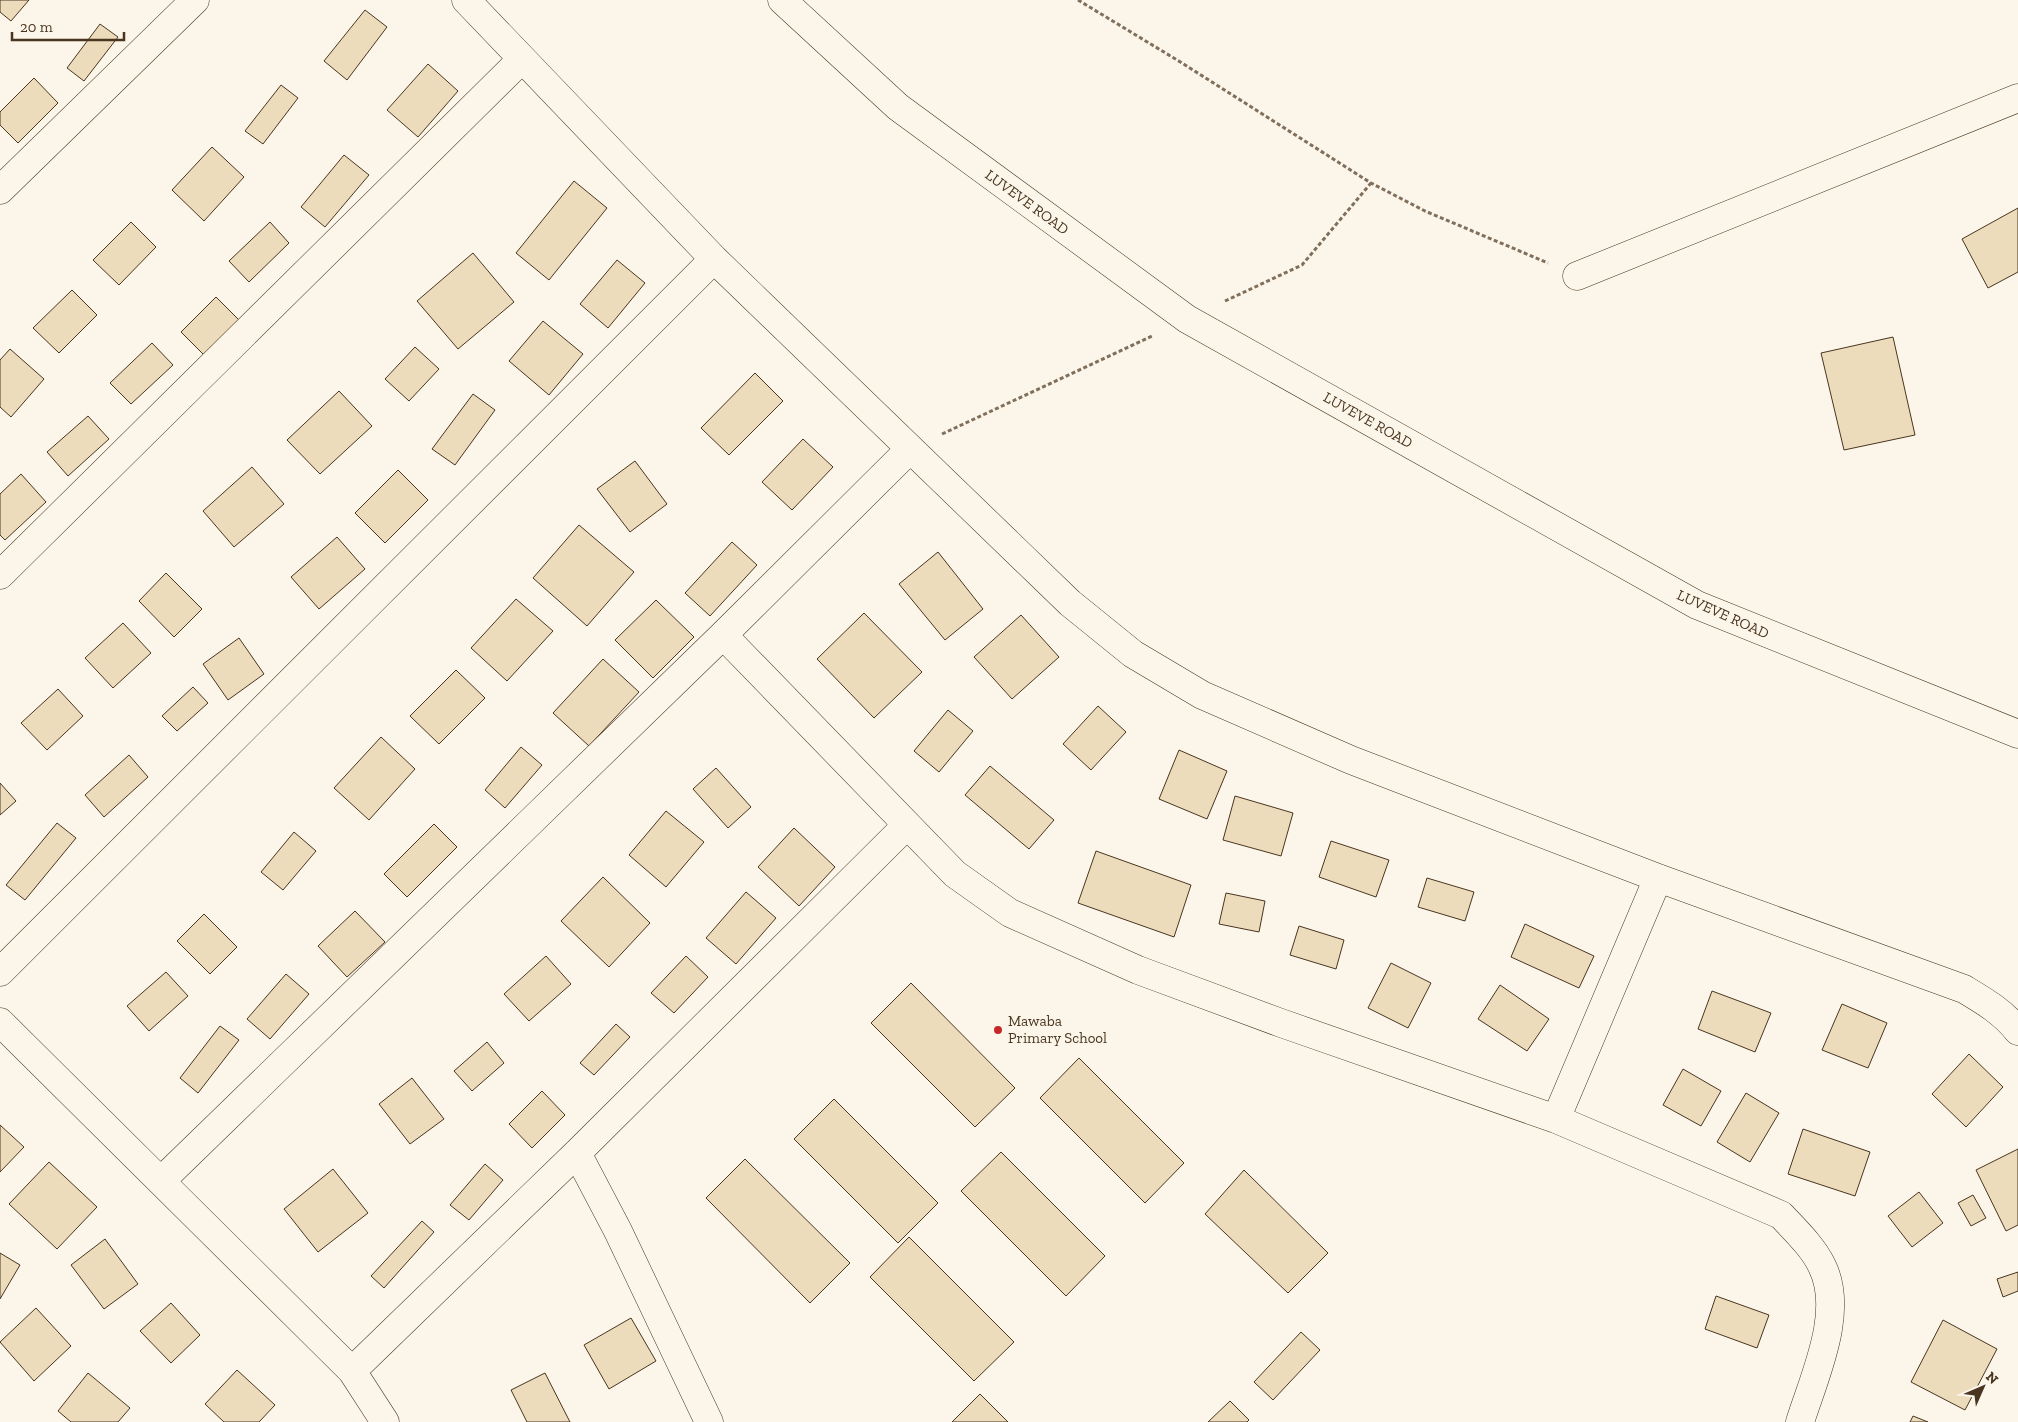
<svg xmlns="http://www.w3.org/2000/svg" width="2018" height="1422" viewBox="0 0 2018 1422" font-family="'Zilla Slab',serif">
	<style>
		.building { fill: #ecdcbc; stroke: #4a3520 }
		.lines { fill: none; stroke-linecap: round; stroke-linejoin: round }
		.minor-casing { stroke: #4a3520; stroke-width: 29 }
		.path { stroke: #7f6f5c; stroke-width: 3; stroke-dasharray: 4 2.5; stroke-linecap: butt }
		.minor { stroke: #fbf6e9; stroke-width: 28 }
		.poi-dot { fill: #c62828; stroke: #fbf6e9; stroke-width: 2 }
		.labels { text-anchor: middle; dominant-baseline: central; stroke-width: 4; stroke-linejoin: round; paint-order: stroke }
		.street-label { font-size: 15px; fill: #4a3520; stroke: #fbf6e9 }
		.poi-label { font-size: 15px; fill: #4a3520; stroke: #fbf6e9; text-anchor: start }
	</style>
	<rect width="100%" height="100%" fill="#fbf6e9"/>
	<!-- building -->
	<path class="building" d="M0,0H29L11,21L0,12Z
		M365,10L387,27L347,80L324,61Z
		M100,24L118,37L84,81L67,68Z
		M428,64L458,91L418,137L387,110Z
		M34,78L58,103L18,143L0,125V112Z
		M281,85L298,98L263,144L245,131Z
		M212,147L244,177L204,221L172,190Z
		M344,155L369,175L325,227L301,207Z
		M574,181L607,208L549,280L516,253Z
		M2018,208V272L1988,288L1962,239Z
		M131,222L156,247L119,285L93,260Z
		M270,222L289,243L249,282L229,261Z
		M473,253L514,302L458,349L417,301Z
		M617,260L645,283L608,328L580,304Z
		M72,290L97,315L59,353L33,328Z
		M216,297L239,320L204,355L181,332Z
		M543,321L583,354L549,395L509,361Z
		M1893,337L1915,435L1844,450L1821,353Z
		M152,343L173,365L131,404L110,383Z
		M415,347L439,369L409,401L385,379Z
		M10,349L44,379L11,417L0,407V360Z
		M755,373L783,401L729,455L701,428Z
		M339,391L372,426L320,474L287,440Z
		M473,394L495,410L455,465L432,449Z
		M88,416L109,439L68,476L47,452Z
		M803,439L833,467L792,510L762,482Z
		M635,461L667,504L630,532L597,489Z
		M252,467L284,504L234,547L203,511Z
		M398,470L428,500L385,543L355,513Z
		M21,474L46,502L5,540L0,535V494Z
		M579,525L634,572L587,626L533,578Z
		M337,537L365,569L319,609L291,577Z
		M732,542L757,565L710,616L685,593Z
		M938,552L983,609L945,640L899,584Z
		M166,573L202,609L174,637L139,601Z
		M516,599L553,631L507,681L471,648Z
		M656,600L694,637L653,678L615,640Z
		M864,613L922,672L874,718L817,659Z
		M1021,615L1059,657L1012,699L974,657Z
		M123,623L151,653L113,688L85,658Z
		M239,638L264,674L228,700L203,664Z
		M603,659L639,692L589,746L553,713Z
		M456,670L485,698L439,744L410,716Z
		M193,687L208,703L177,731L162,716Z
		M58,689L83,716L47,750L21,723Z
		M1098,706L1126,732L1091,770L1063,744Z
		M948,710L973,731L939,772L914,751Z
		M381,737L415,769L369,820L334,788Z
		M521,747L542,765L505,808L485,790Z
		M1179,750L1227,771L1207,819L1159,799Z
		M129,755L148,777L104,817L85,795Z
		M990,766L1054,820L1029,849L965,795Z
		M716,768L751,807L728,828L693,789Z
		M0,783L16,801L0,815Z
		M1235,796L1293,813L1281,856L1223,840Z
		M666,811L704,842L666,887L629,855Z
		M57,823L76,838L25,900L6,885Z
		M434,824L457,847L407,897L384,874Z
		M794,828L835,867L799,906L758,867Z
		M294,832L316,851L283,890L261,872Z
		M1331,841L1389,860L1376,897L1319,877Z
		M1096,851L1191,885L1174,937L1078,903Z
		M603,877L650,923L609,967L561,921Z
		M1427,878L1474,892L1465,921L1418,907Z
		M746,892L776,918L736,964L706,938Z
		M1226,893L1265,901L1259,932L1219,924Z
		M355,911L385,942L347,977L318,946Z
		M204,914L237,947L210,974L177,941Z
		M1525,924L1594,956L1579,988L1511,957Z
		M1299,926L1344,940L1336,969L1290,955Z
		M546,956L571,984L529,1021L504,994Z
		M686,956L708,977L674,1013L651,993Z
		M1391,963L1431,983L1408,1028L1368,1008Z
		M166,972L188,996L149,1031L127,1006Z
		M286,974L309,994L270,1039L247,1019Z
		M911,983L1015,1088L975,1127L871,1023Z
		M1500,985L1549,1019L1527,1051L1478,1019Z
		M1712,991L1771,1013L1755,1052L1698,1029Z
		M1842,1004L1887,1023L1868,1068L1822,1050Z
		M616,1024L630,1037L594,1075L580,1063Z
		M220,1026L239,1040L198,1093L180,1078Z
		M487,1042L504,1063L472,1091L454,1071Z
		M1969,1054L2003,1087L1966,1127L1932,1094Z
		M1079,1058L1184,1163L1145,1203L1040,1098Z
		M1683,1069L1721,1091L1701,1126L1663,1105Z
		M412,1078L444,1119L410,1144L379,1104Z
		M542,1091L565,1115L532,1148L509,1124Z
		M1746,1093L1779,1113L1750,1162L1717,1142Z
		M834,1099L938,1203L898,1243L794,1139Z
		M0,1125L24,1147L0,1172Z
		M1803,1129L1870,1152L1855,1196L1788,1174Z
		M2018,1149V1225L2006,1231L1976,1170Z
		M1001,1152L1105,1256L1066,1296L961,1191Z
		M745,1159L850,1263L810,1303L706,1198Z
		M49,1162L97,1207L57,1249L9,1204Z
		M485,1164L503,1180L469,1220L450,1205Z
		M333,1169L368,1213L318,1252L284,1209Z
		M1244,1170L1328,1253L1288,1293L1205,1214Z
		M1919,1192L1943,1223L1912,1247L1888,1216Z
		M1973,1195L1986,1218L1971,1226L1958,1203Z
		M422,1221L434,1232L384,1288L371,1276Z
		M909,1237L1014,1342L974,1381L870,1277Z
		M105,1239L138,1284L104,1309L71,1265Z
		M0,1253L20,1265L0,1299Z
		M2018,1272V1291L2003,1297L1997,1279Z
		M1716,1296L1769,1315L1757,1348L1705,1329Z
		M171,1303L200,1335L171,1363L140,1331Z
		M36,1308L71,1346L34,1381L0,1342Z
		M631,1318L656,1361L609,1389L584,1345Z
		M1943,1320L1997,1349L1965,1410L1911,1382Z
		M1301,1332L1320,1350L1273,1400L1254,1382Z
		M237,1370L275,1405L259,1422H224L205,1404Z
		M88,1373L130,1408L118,1422H71L58,1411Z
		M545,1373L570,1422H527L511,1390Z
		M980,1394L1008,1422H952Z
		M1230,1401L1249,1420L1247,1422H1208Z
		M1913,1416L1928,1422H1910Z"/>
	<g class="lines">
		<defs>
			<path id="minor" d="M466,0L714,259L1070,603L1133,654L1202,695L1351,760L1658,878L1964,989C1984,1001 2003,1012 2018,1031
				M782,0L898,107L1187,319L1697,605L2018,734
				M0,190L195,0
				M1577,276L2018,98
				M0,575L522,59
				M723,635L955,874L1010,913L1138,970L1281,1023L1556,1119L1781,1215C1795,1230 1813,1247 1822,1266C1845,1312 1814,1377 1800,1422
				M0,972L714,259
				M0,1022L352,1371L385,1422
				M1556,1119L1658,878
				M577,1153L618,1231L709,1422
				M162,1180L723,635L910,449
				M352,1371L577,1153L906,826"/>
		</defs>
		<!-- minor casing -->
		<use href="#minor" class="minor-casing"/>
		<!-- path -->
		<path class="path" d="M1078,0L1182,63L1371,183L1425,211L1548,263
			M1225,301L1302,265L1371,183
			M942,434L1152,336"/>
		<!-- minor -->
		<use href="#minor" class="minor"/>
	</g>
	<!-- markers -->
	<circle class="poi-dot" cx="998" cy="1030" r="5"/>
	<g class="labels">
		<!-- street labels -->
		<g class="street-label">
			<text transform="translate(1027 202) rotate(36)">LUVEVE ROAD</text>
			<text transform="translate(1368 420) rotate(29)">LUVEVE ROAD</text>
			<text transform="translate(1723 614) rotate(24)">LUVEVE ROAD</text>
		</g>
		<!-- poi labels -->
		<g class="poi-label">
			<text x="1008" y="1021">Mawaba<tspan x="1008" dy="17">Primary School</tspan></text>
		</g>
	</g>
	<!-- north arrow -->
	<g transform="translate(1983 1387) rotate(45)" stroke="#fbf6e9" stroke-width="4" paint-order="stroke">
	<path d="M0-4L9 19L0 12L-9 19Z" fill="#4a3520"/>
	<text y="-8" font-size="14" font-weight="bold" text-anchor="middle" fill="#4a3520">N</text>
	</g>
	<!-- scale -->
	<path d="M12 32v8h112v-8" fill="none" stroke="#4a3520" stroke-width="2.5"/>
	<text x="20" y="32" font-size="15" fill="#4a3520" stroke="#fbf6e9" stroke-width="4" paint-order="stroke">20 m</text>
</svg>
